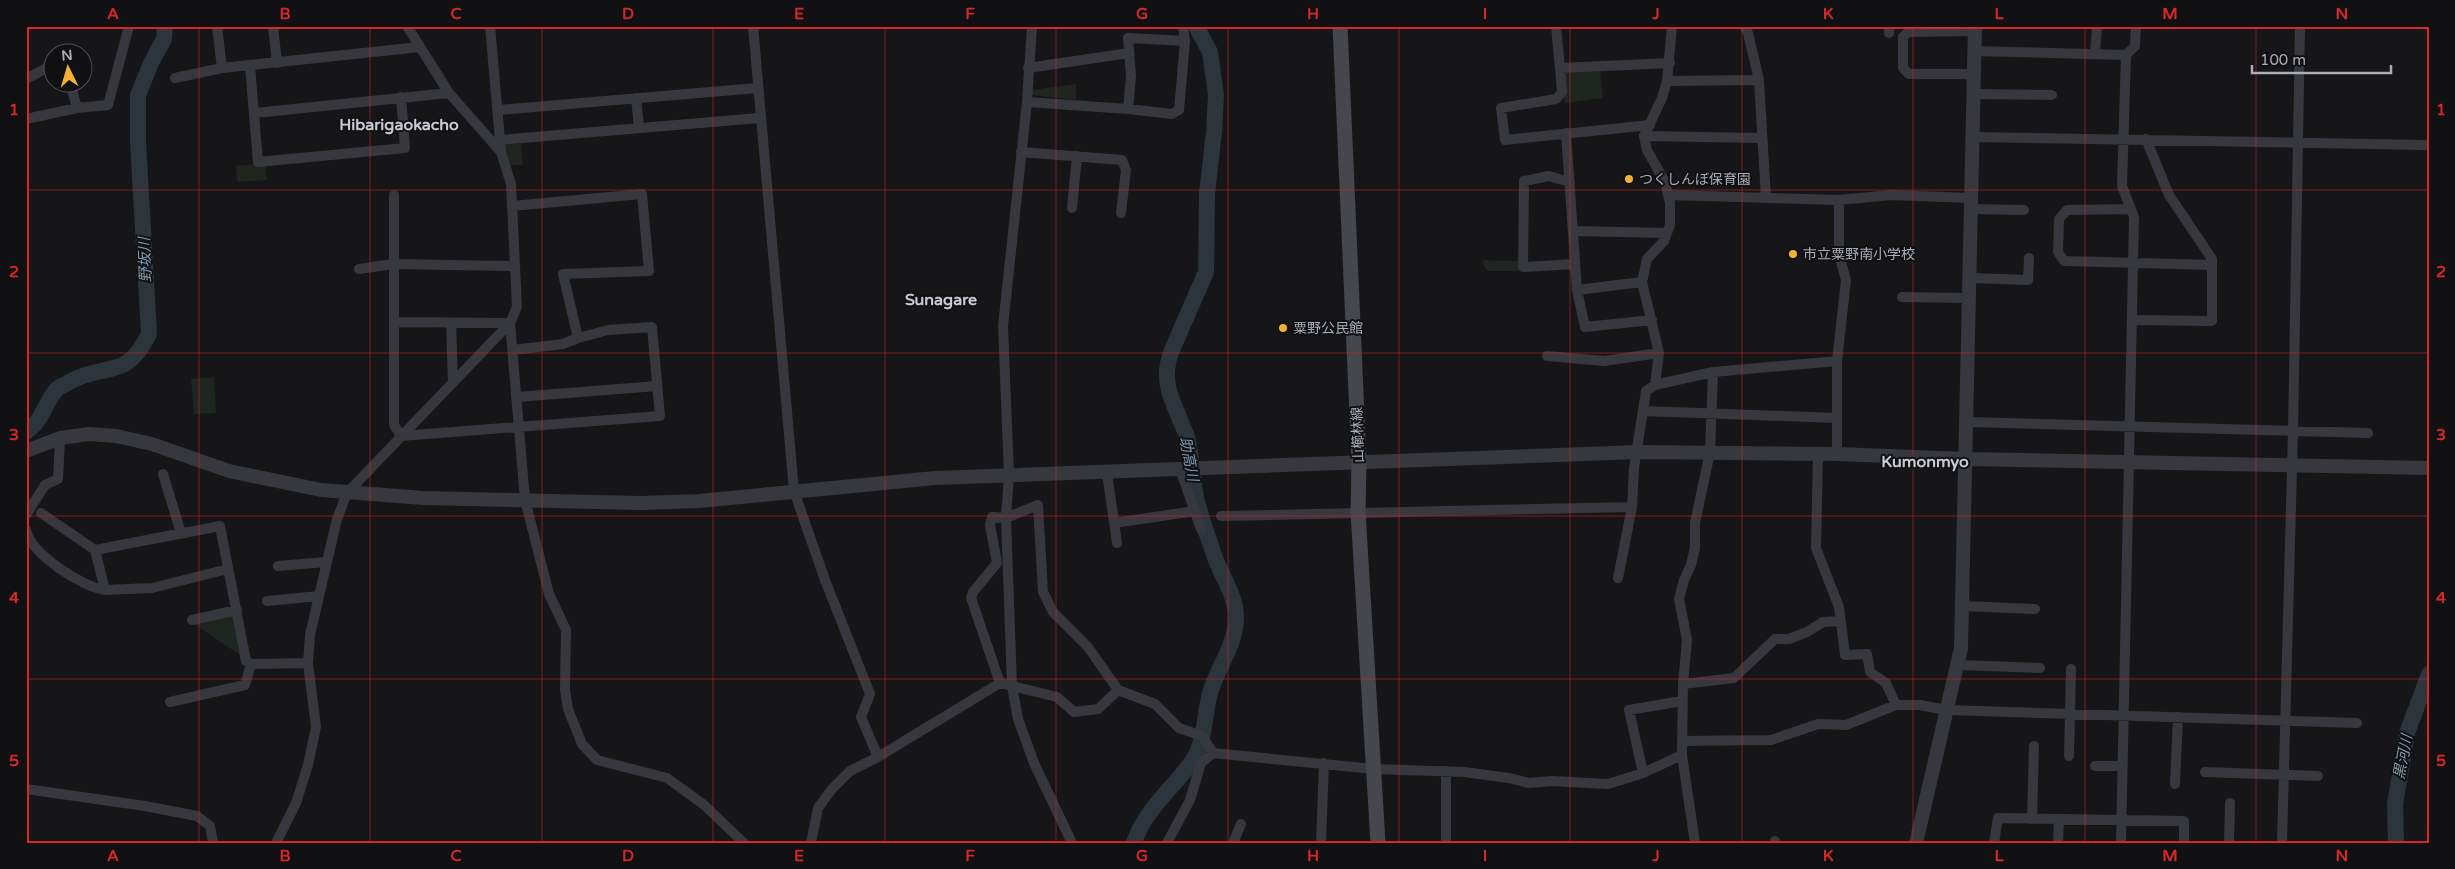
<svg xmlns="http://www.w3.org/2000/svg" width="2455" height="869" viewBox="0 0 2455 869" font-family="'Varela Round','Noto Sans JP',sans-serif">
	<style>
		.green { fill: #1e261f }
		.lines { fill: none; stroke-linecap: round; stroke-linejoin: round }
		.river { stroke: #2c353c; stroke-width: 16 }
		.minor { stroke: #37383d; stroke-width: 10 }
		.tertiary { stroke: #37383d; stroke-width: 14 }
		.secondary { stroke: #45474d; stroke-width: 15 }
		.grid { fill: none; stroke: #d62828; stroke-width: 1; stroke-opacity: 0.55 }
		.poi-dot { fill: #f2b134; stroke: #111113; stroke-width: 2 }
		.labels { text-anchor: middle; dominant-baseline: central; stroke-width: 4; stroke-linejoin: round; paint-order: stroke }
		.poi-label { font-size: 14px; fill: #a8adb8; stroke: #111113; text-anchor: start }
		.street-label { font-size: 14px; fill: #a8adb8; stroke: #111113 }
		.water-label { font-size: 15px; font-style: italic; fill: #7f9bb3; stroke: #111113 }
		.quarter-label { font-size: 16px; font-weight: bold; fill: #c9ccd4; stroke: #111113 }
		.neatline { fill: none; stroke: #d62828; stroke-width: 2 }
		.grid-label { font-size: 16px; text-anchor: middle; font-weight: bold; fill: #d62828 }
	</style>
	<rect width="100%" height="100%" fill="#161618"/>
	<!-- green -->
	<path class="green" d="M1600,70L1603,98L1565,103L1563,78L1567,72Z
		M1076,84V100L1032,95V90Z
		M521,143L523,165H510L504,153L505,145Z
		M265,164L267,180L237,182L236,166Z
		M1483,260L1518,261V271H1488L1484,266Z
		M214,377L216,413L194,414L191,379Z
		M232,616L240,655L194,624Z"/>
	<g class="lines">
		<!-- river -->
		<path class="river" d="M26,432C42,422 45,402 57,389C60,386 67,384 71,381C107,362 126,381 149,334L138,142V95L151,63L164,39L165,26
			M1134,843C1143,812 1173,788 1191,763C1207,741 1203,714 1211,690C1219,665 1235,646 1236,619C1237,596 1221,576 1214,555C1208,536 1200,516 1196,497C1192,477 1192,456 1187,437C1176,405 1158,385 1172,350L1206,272L1207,194L1214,132L1216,95L1210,52L1196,26
			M2396,843L2395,804L2407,733L2429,674"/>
		<!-- minor -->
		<path class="minor" d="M217,26L222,68
			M273,26L277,63
			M407,26L449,93L501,152
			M753,26L794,491L825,580L870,694L861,717L878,757
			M1032,26L1027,102L1003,326L1009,475L1006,518L1012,686L1018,719L1034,763L1072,843
			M1183,26L1185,41L1179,110L1172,114L1128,109L1131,76L1128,38L1185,41
			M1556,26L1560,68L1670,63
			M1744,26L1748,33L1759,80L1766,198
			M1889,26V33
			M1974,51L2126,55
			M2095,54L2097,26
			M250,66L258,162L405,148L401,97
			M1028,68L1129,53
			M1560,68L1562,92L1556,99L1501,108L1505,140L1650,125
			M1974,74H1909L1903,68V37L1908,32L1975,31
			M175,78L222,68L420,47
			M26,79L52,65
			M1667,81L1759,80
			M70,82L77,108
			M1974,94L2052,95
			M636,98L639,128
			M1027,102L1128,109
			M498,110L757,88
			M255,113L449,93
			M26,119L77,108L108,105L129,26
			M1566,133L1577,290L1642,282
			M1644,136L1762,138
			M1973,137L2425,145
			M500,140L759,118
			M1021,152L1122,160L1126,170L1121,213
			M1570,182L1549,176L1524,181L1523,267L1575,264
			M394,195V425L401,436
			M1668,195L1839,200L1891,195L1971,198
			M1072,208L1077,156
			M1971,209L2024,210
			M2131,209L2067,210L2059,219L2058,252L2064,261L2212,265
			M1573,231L1667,233
			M359,269L393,264L515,266
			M1970,278L2028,280L2029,258
			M1577,290L1585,327L1652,320
			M1902,297L1969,298
			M2133,320L2212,321V259L2169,195L2146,139
			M394,322L510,323
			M451,323L453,383
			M510,323L525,500L549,594L566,630L565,690L568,709L582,744L597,760L667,778L703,804L744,843
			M513,350L563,344L578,338
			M1547,356L1604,361L1659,353
			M1655,385L1659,353L1642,282L1647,259L1664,241L1670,225V203L1665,182L1647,150L1644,136L1662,98L1667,81L1672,26
			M517,397L657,386
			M1643,411L1837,418
			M1967,422L2368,433
			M401,436L660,416L652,327L608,330L578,338L563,274L649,271L642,194L512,206
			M1818,453L1816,548L1839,607L1845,655L1867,654L1870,672L1886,683L1896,705
			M1837,454V361L1846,280L1839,254V200
			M1180,469L1201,529
			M1107,473L1117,543
			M163,474L181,533
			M41,513L95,550L220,526L246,661L251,664L308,663
			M26,515L45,485L58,479L60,438
			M1221,516L1632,507
			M1114,523L1195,511
			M26,530C31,554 82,587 105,590
			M95,550L105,590L152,588L228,569
			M278,566L326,562
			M1618,578L1632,507L1634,468L1646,391L1655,385L1713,372L1837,361
			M267,601L319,596
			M1963,606L2035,609
			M192,620L237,610
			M1959,665L2040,668
			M1000,683L971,598L973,592L997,563L990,525L992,517L1006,518L1038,505L1043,592L1053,612L1088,647L1118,690L1155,704L1179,728L1202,736L1213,753L1374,769L1464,772L1509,778L1529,783L1552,781L1608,784L1643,773L1682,755
			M1683,684L1734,678L1775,639H1789L1807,632L1823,622L1840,621
			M170,702L245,685L251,664
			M1682,741L1771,740L1818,724L1846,725L1896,705H1920L1946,710L2357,723
			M2069,756L2071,669
			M2095,766H2122
			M2205,772L2318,776
			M1643,773L1629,710L1682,701
			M2175,784L2178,717
			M26,789L145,806L197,816L210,826L213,843
			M2032,819L2034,746
			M1775,841L1776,843
			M276,843L296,803L308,765L316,727L308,663L310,635L337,519L347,493L510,323L517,307L511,184L501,152L490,26
			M811,843L818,808L832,789L850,771L878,757L1000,683L1057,697L1074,712L1098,709L1118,690
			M1167,843L1190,800L1201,763L1213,753
			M1233,843L1241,824
			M1321,843L1324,763
			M1446,843V771
			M1695,843L1682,755L1683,684L1687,640L1679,599L1684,580L1691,565L1695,548V523L1710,452L1713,372
			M1994,843L1998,818L2184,821V843
			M2058,843L2059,819
			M2121,843L2134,217L2122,186L2126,55L2135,46L2136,26
			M2229,843L2230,803
			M2282,843L2293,431L2300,26"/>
		<!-- tertiary -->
		<path class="tertiary" d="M26,451L60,438L89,434L116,436L152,444L229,471L321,490L423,498L641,503L699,501L935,478L1638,452L1837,454L1966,459L2429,468
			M1916,843L1961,648L1975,26"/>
		<!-- secondary -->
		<path class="secondary" d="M1340,26L1359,462L1358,512L1378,843"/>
	</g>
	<!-- grid -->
	<path class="grid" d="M199,26V843M370,26V843M542,26V843M713,26V843M885,26V843M1056,26V843M1228,26V843M1399,26V843M1570,26V843M1742,26V843M1913,26V843M2085,26V843M2256,26V843M26,190H2429M26,353H2429M26,516H2429M26,679H2429"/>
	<!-- markers -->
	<g class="poi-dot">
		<circle cx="1629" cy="179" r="5"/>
		<circle cx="1793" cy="254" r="5"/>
		<circle cx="1283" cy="328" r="5"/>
	</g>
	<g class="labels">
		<!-- poi labels -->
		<g class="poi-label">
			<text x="1639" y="179">つくしんぼ保育園</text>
			<text x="1803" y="254">市立粟野南小学校</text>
			<text x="1293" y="328">粟野公民館</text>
		</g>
		<!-- street labels -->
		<g class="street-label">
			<text transform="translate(1358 435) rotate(-92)">山櫛林線</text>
		</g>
		<!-- water labels -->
		<g class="water-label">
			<text transform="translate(145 260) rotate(-92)">野坂川</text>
			<text transform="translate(1189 459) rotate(79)">助高川</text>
			<text transform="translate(2403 757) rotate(-79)">黒河川</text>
		</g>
		<!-- quarter labels -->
		<g class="quarter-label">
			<text x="399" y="125">Hibarigaokacho</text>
			<text x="941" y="300">Sunagare</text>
			<text x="1925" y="462">Kumonmyo</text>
		</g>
	</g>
	<!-- border -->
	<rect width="2455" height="869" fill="none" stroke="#111113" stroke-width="55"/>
	<!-- north arrow -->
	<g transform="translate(68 68) rotate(355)"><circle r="24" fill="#111113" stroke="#4d4f55"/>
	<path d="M0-4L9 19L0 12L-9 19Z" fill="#f2b134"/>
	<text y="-8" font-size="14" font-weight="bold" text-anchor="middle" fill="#a8adb8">N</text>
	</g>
	<!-- scale -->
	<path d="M2252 65v8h139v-8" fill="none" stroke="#a8adb8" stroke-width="2.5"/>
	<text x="2260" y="65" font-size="15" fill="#a8adb8" stroke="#111113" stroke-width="4" paint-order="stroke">100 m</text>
	<rect x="28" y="28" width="2400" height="814" class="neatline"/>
	<g class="grid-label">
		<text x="113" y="19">A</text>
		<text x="285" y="19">B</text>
		<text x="456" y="19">C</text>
		<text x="628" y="19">D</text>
		<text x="799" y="19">E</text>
		<text x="970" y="19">F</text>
		<text x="1142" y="19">G</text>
		<text x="1313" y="19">H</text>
		<text x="1485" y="19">I</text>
		<text x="1656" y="19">J</text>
		<text x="1828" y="19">K</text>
		<text x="1999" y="19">L</text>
		<text x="2170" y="19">M</text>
		<text x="2342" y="19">N</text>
		<text x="14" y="115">1</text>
		<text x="2441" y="115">1</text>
		<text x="14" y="277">2</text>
		<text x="2441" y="277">2</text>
		<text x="14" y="440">3</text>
		<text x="2441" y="440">3</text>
		<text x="14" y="603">4</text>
		<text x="2441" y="603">4</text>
		<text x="14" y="766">5</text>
		<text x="2441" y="766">5</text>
		<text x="113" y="861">A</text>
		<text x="285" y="861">B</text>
		<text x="456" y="861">C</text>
		<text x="628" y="861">D</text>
		<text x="799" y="861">E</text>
		<text x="970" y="861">F</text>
		<text x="1142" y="861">G</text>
		<text x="1313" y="861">H</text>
		<text x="1485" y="861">I</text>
		<text x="1656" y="861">J</text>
		<text x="1828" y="861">K</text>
		<text x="1999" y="861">L</text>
		<text x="2170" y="861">M</text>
		<text x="2342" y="861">N</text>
	</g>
</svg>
